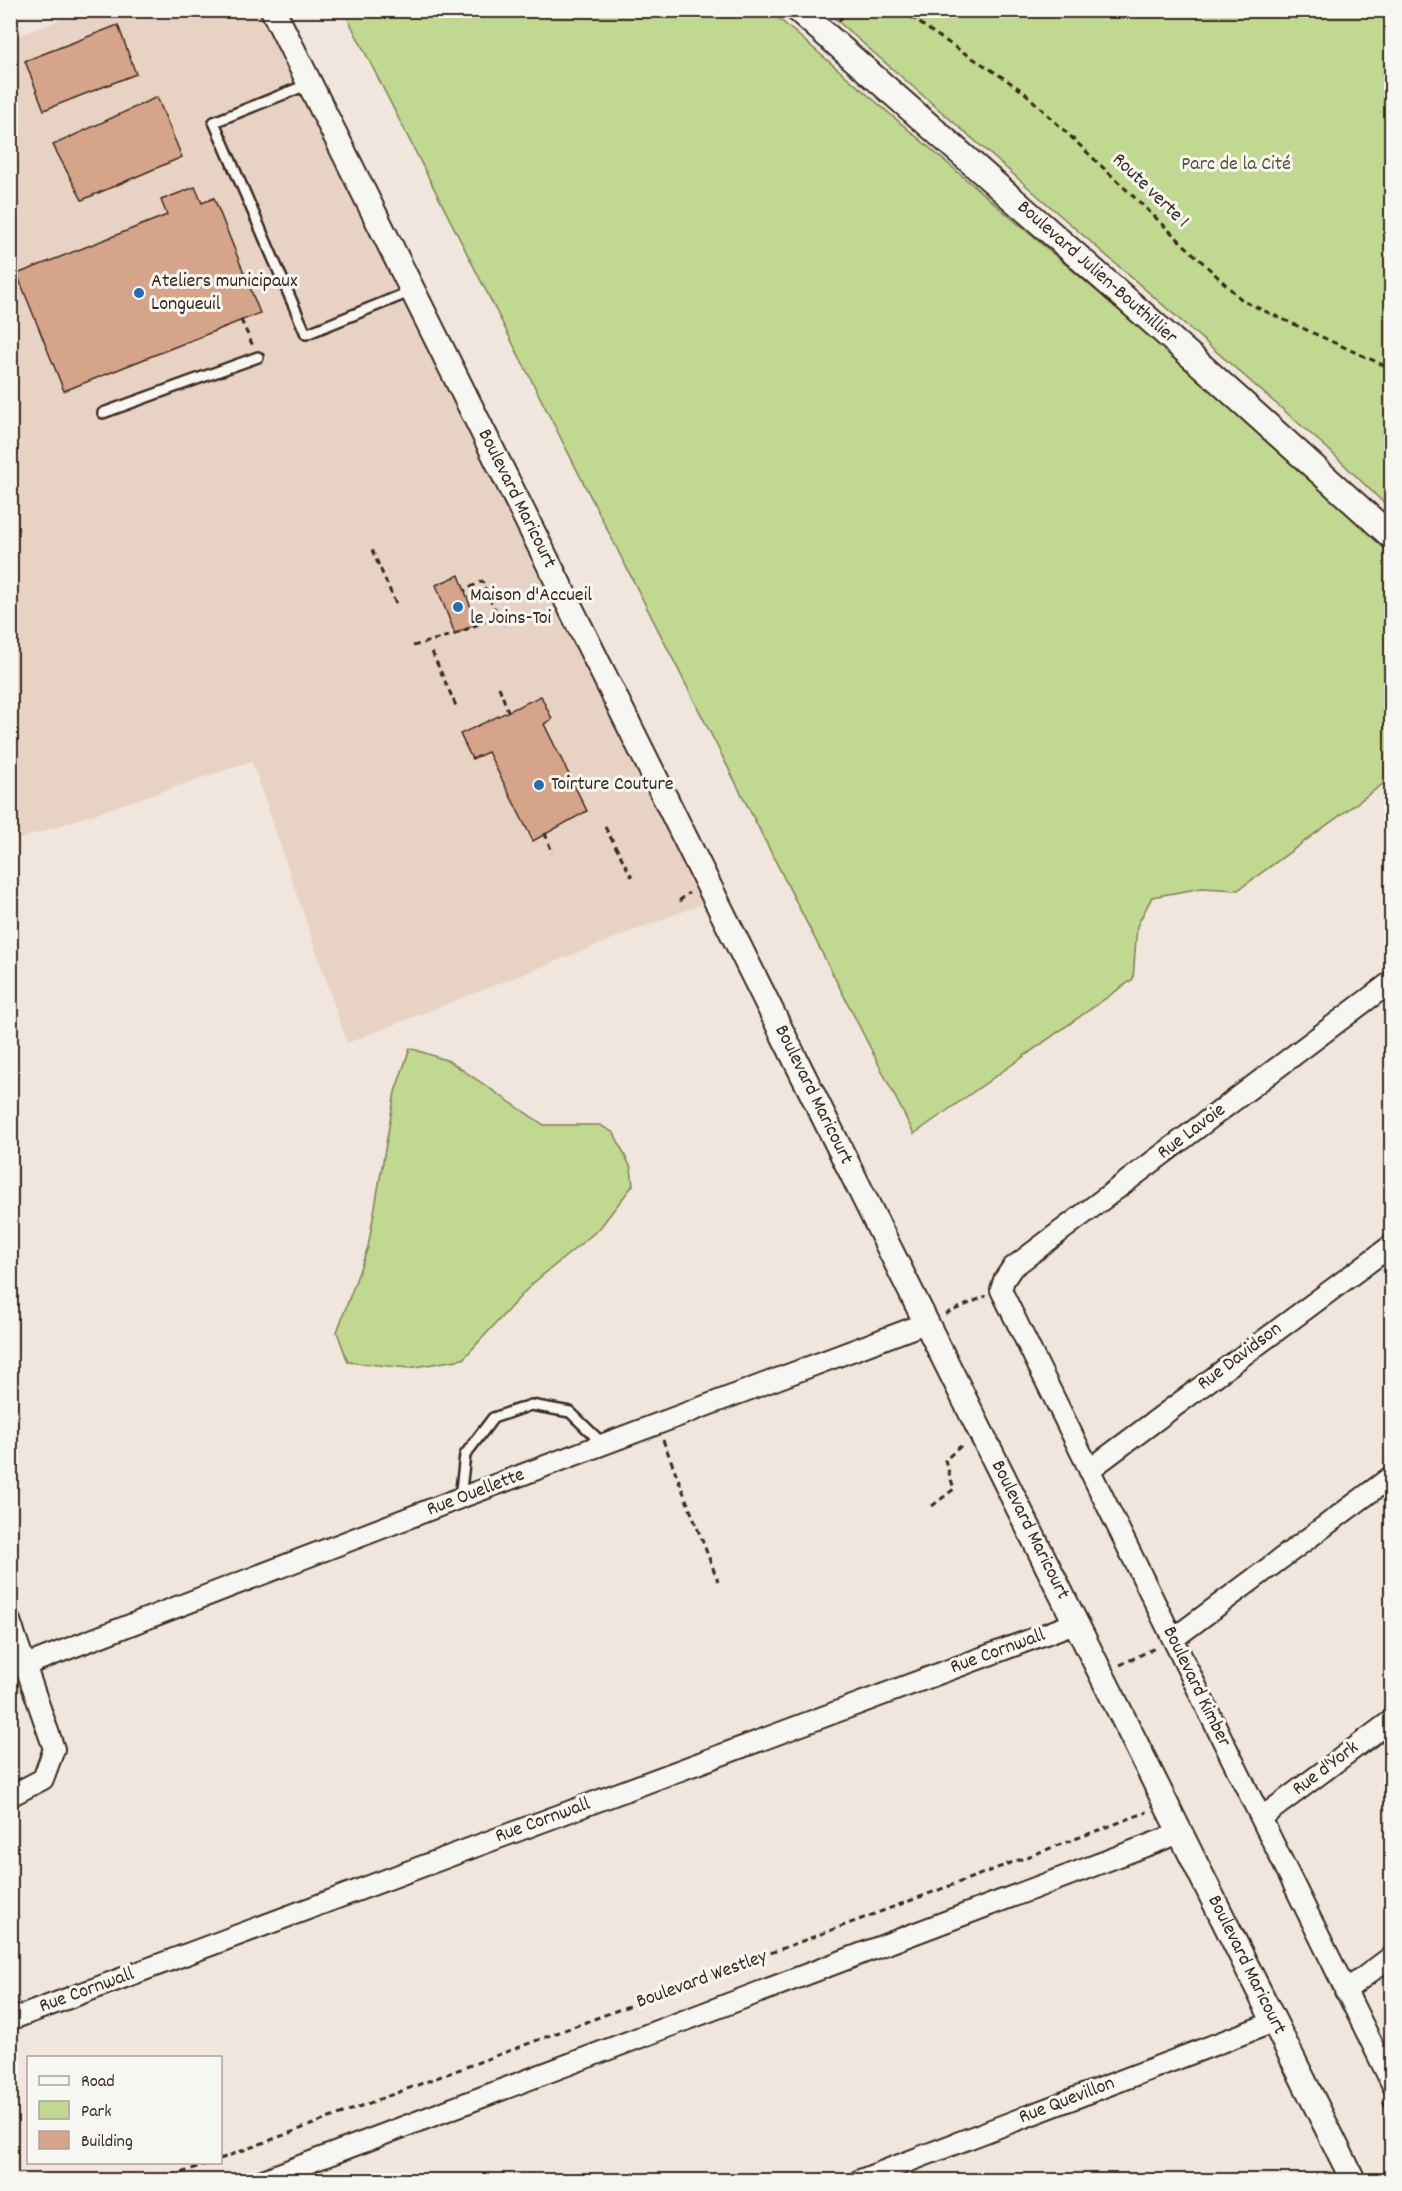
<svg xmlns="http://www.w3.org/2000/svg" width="1402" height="2191" viewBox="0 0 1402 2191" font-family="Dekko,sans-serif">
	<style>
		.built { fill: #e8d2c4 }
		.green { fill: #c0d88f; stroke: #7e8156; stroke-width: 1.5 }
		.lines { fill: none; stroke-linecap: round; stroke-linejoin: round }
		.stream { stroke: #6e889b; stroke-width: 5 }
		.building { fill: #d6a589; stroke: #3b2a1e; stroke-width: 1.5 }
		.service-casing { stroke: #3b2a1e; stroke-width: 14 }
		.minor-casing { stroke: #3b2a1e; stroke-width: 24 }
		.tertiary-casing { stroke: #3b2a1e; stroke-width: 28 }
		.path { stroke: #3b2a1e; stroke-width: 3; stroke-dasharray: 6 4.5; stroke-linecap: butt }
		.service { stroke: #f6f6f2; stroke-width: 9 }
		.minor { stroke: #f6f6f2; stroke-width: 20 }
		.tertiary { stroke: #f6f6f2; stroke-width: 24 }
		.poi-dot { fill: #1f6fb2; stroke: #f6f6f2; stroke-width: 2 }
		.labels { text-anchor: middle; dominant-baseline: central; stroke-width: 6; stroke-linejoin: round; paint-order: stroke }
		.park-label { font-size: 20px; fill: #5c563a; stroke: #f6f6f2 }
		.street-label { font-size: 20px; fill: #3b2a1e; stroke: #f6f6f2 }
		.poi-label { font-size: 20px; fill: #3b2a1e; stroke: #f6f6f2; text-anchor: start }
	</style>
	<rect width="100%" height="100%" fill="#f0e6dd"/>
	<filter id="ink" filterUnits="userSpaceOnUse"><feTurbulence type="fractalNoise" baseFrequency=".0167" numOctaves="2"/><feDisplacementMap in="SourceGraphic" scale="12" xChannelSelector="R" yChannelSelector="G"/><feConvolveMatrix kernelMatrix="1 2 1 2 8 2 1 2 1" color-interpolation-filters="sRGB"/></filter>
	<g filter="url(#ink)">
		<!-- built -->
		<path class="built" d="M81,11H262L707,902L347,1043L252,761L11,842V39Z"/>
		<!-- green -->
		<path class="green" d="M344,11H770L1206,385L1391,551V778L1238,890L1202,888L1152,897L1137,926L1133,979L914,1134Z
			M826,11H1391V510L1327,448Z
			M410,1048L449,1061L544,1125H600L614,1133L631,1168L633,1185L599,1229L532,1284L463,1359L409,1368L348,1362L337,1332L368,1247L395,1092Z"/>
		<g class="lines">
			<!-- stream -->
			<path class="stream" d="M10,12L16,10"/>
		</g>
		<!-- building -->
		<path class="building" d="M118,25L136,74L44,110L25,61Z
			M157,97L182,157L82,200L53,145Z
			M195,187L202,203L214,198L260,313L64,391L17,274L167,215L161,200Z
			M459,575L477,624L455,634L436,585Z
			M541,696L552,719L544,724L587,811L533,841L488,752L472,759L460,734Z"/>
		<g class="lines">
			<defs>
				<path id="service" d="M309,84L214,122L306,334L412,291
					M103,413L258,357
					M460,1498L465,1455L493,1418L531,1405L570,1412L603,1444"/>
				<path id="minor" d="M1392,981L1012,1268L1004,1280L1001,1290L1392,2084
					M1089,1470L1392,1245
					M10,1621L54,1749L43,1779L10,1796
					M1173,1639L1392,1476
					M26,1665L460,1498L926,1323
					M1261,1818L1392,1720
					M1345,1991L1392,1956
					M10,2020L1075,1623
					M263,2180L1180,1833
					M860,2180L1274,2022"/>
				<g id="tertiary">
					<path id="s1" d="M273,10L1353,2180"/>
					<path id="s2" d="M798,10L1192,357L1392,537"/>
				</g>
			</defs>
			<!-- service casing -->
			<use href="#service" class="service-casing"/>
			<!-- minor casing -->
			<use href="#minor" class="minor-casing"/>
			<!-- tertiary casing -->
			<use href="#tertiary" class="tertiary-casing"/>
			<!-- path -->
			<path class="path" d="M903,10C941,42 987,64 1026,94L1243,301L1392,369
				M839,21L847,10
				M241,320L253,346
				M372,550L396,604
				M498,616L504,625
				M413,646L455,634L498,616L482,581L464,591
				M432,652L456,706
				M499,687L508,711
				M605,827L632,877
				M545,833L552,853
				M679,901L689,893
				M945,1314L986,1296
				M663,1440L718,1581
				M932,1506L954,1489L945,1460L963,1444
				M1120,1665L1157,1647
				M1383,2101L1392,2118
				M220,2159L1147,1812
				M162,2180L211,2162"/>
			<!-- service -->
			<use href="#service" class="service"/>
			<!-- minor -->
			<use href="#minor" class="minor"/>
			<!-- tertiary -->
			<use href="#tertiary" class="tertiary"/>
		</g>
	</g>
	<!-- markers -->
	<g class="poi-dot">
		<circle cx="139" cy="293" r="6"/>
		<circle cx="458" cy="607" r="6"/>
		<circle cx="539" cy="785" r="6"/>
	</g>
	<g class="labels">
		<!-- park labels -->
		<g class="park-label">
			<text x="1236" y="165">Parc de la Cité</text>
		</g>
		<!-- street labels -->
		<g class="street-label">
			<text transform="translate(1150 191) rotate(44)">Route verte 1</text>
			<text stroke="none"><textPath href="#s2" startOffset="398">Boulevard Julien-Bouthillier</textPath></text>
			<text stroke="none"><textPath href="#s1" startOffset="546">Boulevard Maricourt</textPath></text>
			<text stroke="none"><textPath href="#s1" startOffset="1212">Boulevard Maricourt</textPath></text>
			<text transform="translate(1192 1132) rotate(-37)">Rue Lavoie</text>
			<text transform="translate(1240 1357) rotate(-37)">Rue Davidson</text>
			<text transform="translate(476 1493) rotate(-21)">Rue Ouellette</text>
			<text stroke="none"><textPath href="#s1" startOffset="1698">Boulevard Maricourt</textPath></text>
			<text transform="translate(998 1652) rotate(-20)">Rue Cornwall</text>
			<text transform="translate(1196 1687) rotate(64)">Boulevard Kimber</text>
			<text transform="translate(1326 1769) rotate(-37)">Rue d'York</text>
			<text transform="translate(543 1821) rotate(-20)">Rue Cornwall</text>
			<text stroke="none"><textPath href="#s1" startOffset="2184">Boulevard Maricourt</textPath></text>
			<text transform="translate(702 1980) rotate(-20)">Boulevard Westley</text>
			<text transform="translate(87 1991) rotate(-20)">Rue Cornwall</text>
			<text transform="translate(1067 2101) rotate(-21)">Rue Quevillon</text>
		</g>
		<!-- poi labels -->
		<g class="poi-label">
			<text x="151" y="282">Ateliers municipaux<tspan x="151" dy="23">Longueuil</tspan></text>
			<text x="470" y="596">Maison d'Accueil<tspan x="470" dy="23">le Joins-Toi</tspan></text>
			<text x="551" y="785">Toirture Couture</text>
		</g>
	</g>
	<!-- margin -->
	<rect width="1402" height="2191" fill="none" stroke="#f6f6f2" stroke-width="36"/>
	<rect x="18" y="18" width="1366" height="2155" fill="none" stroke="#3b2a1e" stroke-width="2" filter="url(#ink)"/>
	<!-- legend -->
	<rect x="27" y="2056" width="195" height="108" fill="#f6f6f2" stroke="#aba49d" stroke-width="1.5"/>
	<rect x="39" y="2076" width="30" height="9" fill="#f6f6f2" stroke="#aba49d" stroke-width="1.5"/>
	<text x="81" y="2086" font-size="18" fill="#3b2a1e">Road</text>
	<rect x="39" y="2101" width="30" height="18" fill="#c0d88f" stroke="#aba49d" stroke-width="1.5"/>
	<text x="81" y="2116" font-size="18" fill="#3b2a1e">Park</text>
	<rect x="39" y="2131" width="30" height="18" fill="#d6a589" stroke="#aba49d" stroke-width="1.5"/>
	<text x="81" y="2146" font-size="18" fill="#3b2a1e">Building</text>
</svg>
